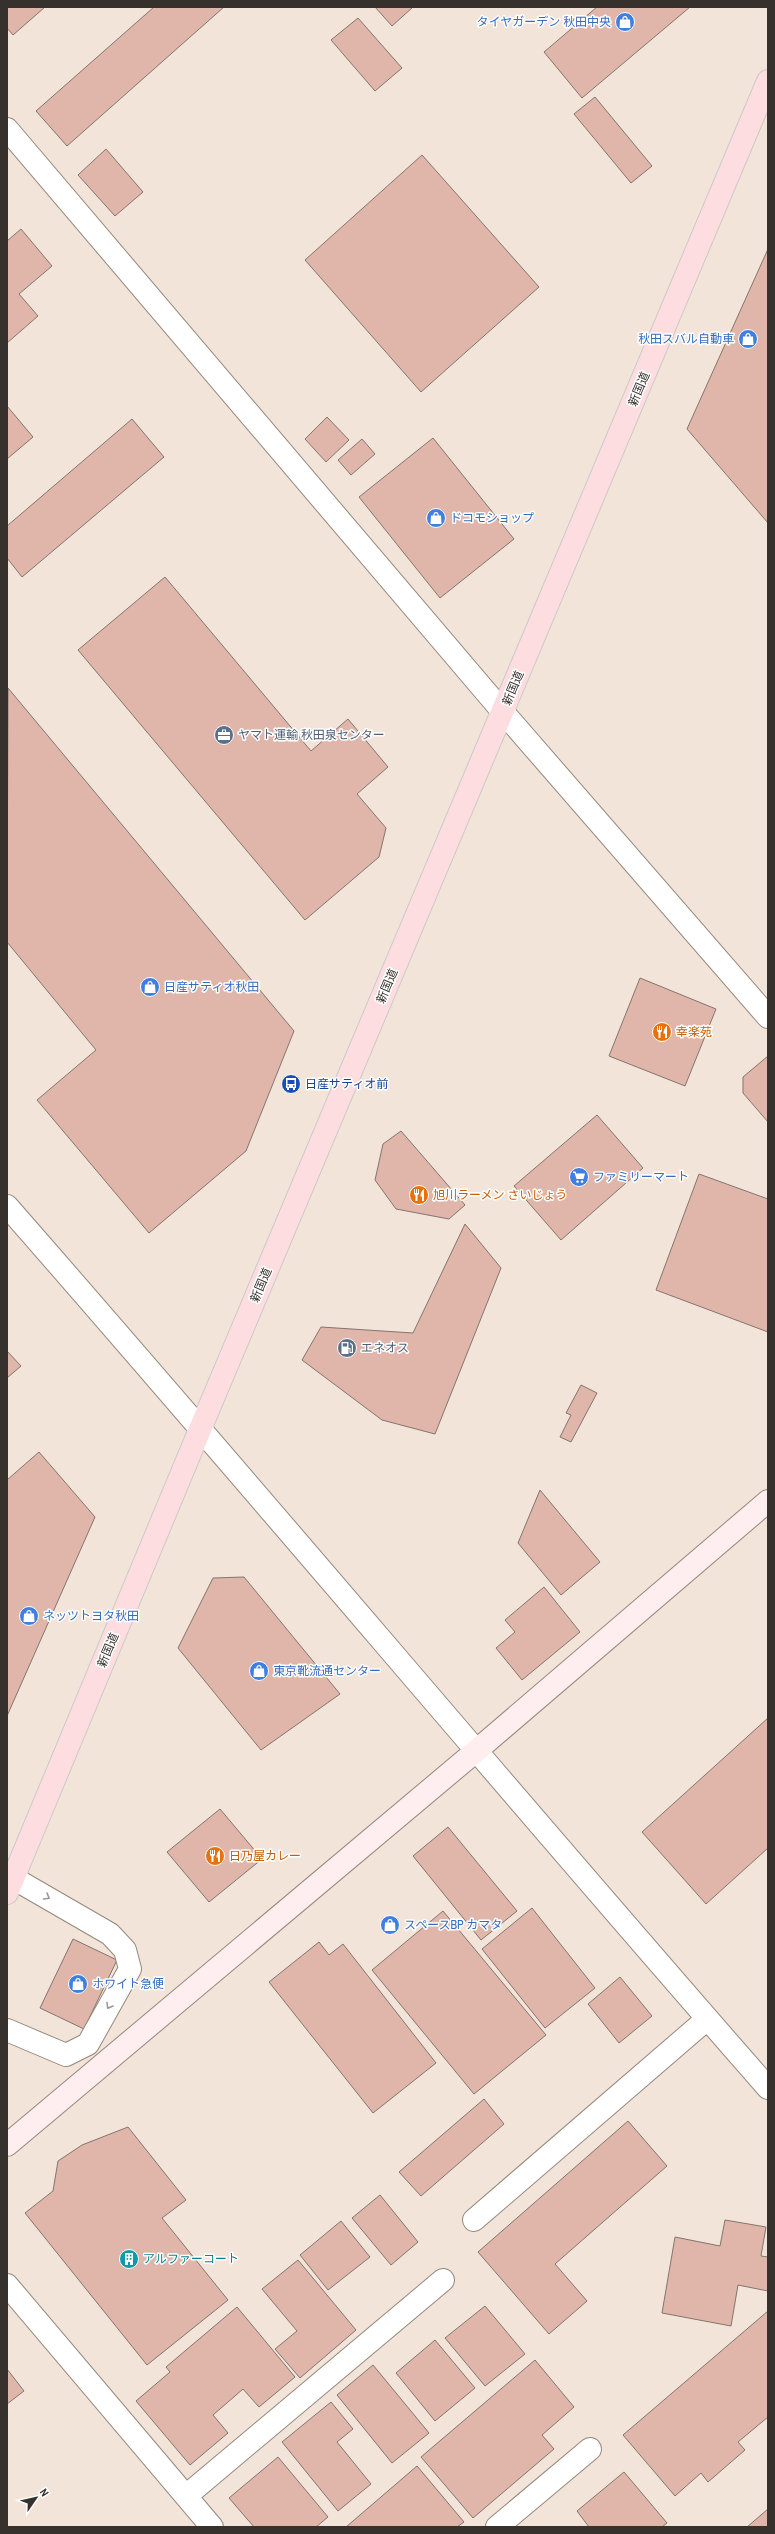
<svg xmlns="http://www.w3.org/2000/svg" width="775" height="2534" viewBox="0 0 775 2534" font-family="'Archivo Narrow','Noto Sans JP',sans-serif">
	<style>
		.building { fill: #dfb6a9; stroke: #85746f }
		.lines { fill: none; stroke-linecap: round; stroke-linejoin: round }
		.lane-casing { stroke: #94887c; stroke-width: 24 }
		.street-casing { stroke: #94887c; stroke-width: 24 }
		.secondary-casing { stroke: #94887c; stroke-width: 24 }
		.primary-casing { stroke: #cbc9c8; stroke-width: 24 }
		.lane { stroke: #fff; stroke-width: 22 }
		.street { stroke: #fff; stroke-width: 22 }
		.secondary { stroke: #ffeeef; stroke-width: 22 }
		.primary { stroke: #fedde0; stroke-width: 22 }
		.oneway { stroke: #9a9896 }
		.labels { text-anchor: middle; dominant-baseline: central; stroke-width: 3; stroke-linejoin: round; paint-order: stroke }
		.shop-label { font-size: 12px; fill: #366cbe; stroke: #fff; text-anchor: start }
		.street-label { font-size: 12px; fill: #36312c; stroke: #fff }
		.service-label { font-size: 12px; fill: #4e5e75; stroke: #fff; text-anchor: start }
		.food-label { font-size: 12px; fill: #c56008; stroke: #fff; text-anchor: start }
		.transit-label { font-size: 12px; fill: #164399; stroke: #fff; text-anchor: start }
		.culture-label { font-size: 12px; fill: #0d838f; stroke: #fff; text-anchor: start }
	</style>
	<rect width="100%" height="100%" fill="#f2e4d8"/>
	<!-- building -->
	<path class="building" d="M7,7H45L13,35L7,28Z
		M154,7H224L67,146L36,111Z
		M375,7H413L392,26Z
		M597,7H690L582,98L544,52Z
		M358,18L402,68L375,91L331,40Z
		M595,97L652,166L631,183L574,114Z
		M106,149L143,192L115,216L78,175Z
		M422,155L539,287L421,392L305,260Z
		M21,229L52,266L19,294L38,316L7,343V241Z
		M768,249V523L687,429Z
		M7,406L33,437L7,459Z
		M327,417L349,440L326,462L305,439Z
		M132,419L164,457L22,577L7,558V526Z
		M433,438L514,539L440,598L359,497Z
		M362,439L375,454L351,475L338,460Z
		M165,577L311,751L348,719L388,767L357,794L386,828L379,857L305,920L78,650Z
		M8,688L294,1031L246,1151L149,1233L37,1100L96,1050L7,942Z
		M640,978L716,1009L685,1086L609,1056Z
		M768,1056V1122L743,1093V1077Z
		M597,1115L643,1168L561,1240L514,1186Z
		M401,1131L465,1205L449,1219L396,1209L375,1180L383,1144Z
		M699,1174L768,1199V1332L656,1290Z
		M465,1224L501,1268L435,1434L382,1420L302,1360L321,1327L413,1333Z
		M7,1351L21,1366L7,1378Z
		M581,1385L597,1393L571,1442L560,1437L571,1415L566,1413Z
		M39,1452L95,1517L7,1716V1480Z
		M540,1490L600,1562L561,1595L518,1543Z
		M244,1577L340,1694L261,1750L178,1648L213,1578Z
		M544,1587L580,1632L522,1680L496,1648L515,1632L505,1620Z
		M768,1718V1848L706,1904L642,1832Z
		M220,1809L262,1859L209,1902L167,1852Z
		M448,1827L517,1911L481,1940L413,1856Z
		M532,1908L595,1988L545,2028L482,1949Z
		M443,1911L546,2035L474,2094L372,1970Z
		M73,1939L117,1960L84,2029L40,2008Z
		M319,1942L329,1955L343,1944L436,2063L373,2113L269,1982Z
		M620,1977L652,2016L619,2043L588,2004Z
		M484,2099L504,2124L421,2196L399,2172Z
		M628,2121L667,2166L555,2264L587,2301L549,2334L478,2252Z
		M128,2127L186,2200L162,2218L228,2300L147,2365L25,2213L53,2191L58,2161L82,2145Z
		M380,2195L418,2242L391,2265L352,2218Z
		M725,2220L766,2227L761,2256L768,2257V2291L738,2285L731,2326L662,2313L675,2237L720,2246Z
		M341,2221L370,2257L328,2290L300,2255Z
		M298,2260L356,2330L300,2378L275,2349L297,2331L262,2289Z
		M485,2306L525,2354L485,2386L445,2338Z
		M237,2307L295,2377L259,2407L243,2389L213,2415L228,2433L190,2465L136,2401L170,2372L166,2367Z
		M768,2311V2417L738,2442L745,2450L708,2482L701,2473L675,2496L623,2435Z
		M435,2340L475,2388L435,2421L396,2373Z
		M535,2360L574,2407L542,2435L554,2449L473,2518L421,2457Z
		M373,2365L429,2433L392,2463L337,2395Z
		M7,2369L24,2391L7,2404Z
		M331,2402L353,2429L337,2442L371,2484L338,2511L282,2442Z
		M278,2457L328,2517L316,2527H254L229,2498Z
		M417,2466L464,2522L457,2527H346Z
		M624,2472L667,2523L662,2527H589L577,2511Z
		M768,2509V2527H747Z"/>
	<g class="lines">
		<defs>
			<path id="lane" d="M7,2030L66,2055L88,2044L130,1969L125,1950L110,1934L13,1878"/>
			<path id="street" d="M7,129L503,712L768,1017
				M7,1206C263,1498 512,1796 768,2088
				M474,2220L707,2019
				M7,2285L212,2527
				M186,2496L443,2280
				M497,2527L590,2449"/>
			<path id="secondary" d="M7,2145L476,1751L768,1501"/>
			<path id="primary" d="M7,1893L201,1427L768,81"/>
		</defs>
		<!-- lane casing -->
		<use href="#lane" class="lane-casing"/>
		<!-- street casing -->
		<use href="#street" class="street-casing"/>
		<!-- secondary casing -->
		<use href="#secondary" class="secondary-casing"/>
		<!-- primary casing -->
		<use href="#primary" class="primary-casing"/>
		<!-- lane -->
		<use href="#lane" class="lane"/>
		<!-- street -->
		<use href="#street" class="street"/>
		<!-- secondary -->
		<use href="#secondary" class="secondary"/>
		<!-- primary -->
		<use href="#primary" class="primary"/>
	</g>
	<!-- one-way arrows -->
	<defs><path id="oneway-chevron" d="M-2-3.5L2.5 0L-2 3.5" fill="none" stroke-width="1.6" stroke-linecap="round" stroke-linejoin="round"/></defs>
	<g class="oneway">
		<use href="#oneway-chevron" transform="translate(47 1897) rotate(30)"/>
		<use href="#oneway-chevron" transform="translate(109 2006) rotate(120)"/>
	</g>
	<!-- icons -->
	<defs>
		<symbol id="shop-disc" viewBox="-11 -11 22 22"><circle r="9.5" fill="#3f7fe0" stroke="#fff"/><path d="M-5-2.5h2.3a2.7 3.5 0 0 1 5.4 0H5L5.5 6h-11ZM-1.5-2.5h3a1.5 2.3 0 0 0-3 0Z" fill="#fff"/></symbol>
		<symbol id="office-disc" viewBox="-11 -11 22 22"><circle r="9.5" fill="#5c6f8a" stroke="#fff"/><path d="M-6-3h4V-5.5h4V-3h4V5H-6ZM-1-4.5V-3h2v-1.5ZM-6 0V1H6V0Z" fill="#fff"/></symbol>
		<symbol id="restaurant-disc" viewBox="-11 -11 22 22"><circle r="9.5" fill="#e8710a" stroke="#fff"/><path d="M-5-6h1v4h1v-4h1v4h1v-4h1v5L-1.5 .5V6h-2V.5L-5-1ZM5-6V6H3V1.5H1.5Q1.5-4 5-6Z" fill="#fff"/></symbol>
		<symbol id="bus-disc" viewBox="-11 -11 22 22"><circle r="9.5" fill="#1a4fb4" stroke="#fff"/><path d="M-5-6H5V4H4V6H2V4H-2V6H-4V4H-5ZM-3.5-4V0h7V-4ZM-3.5 1.2v1.5H-2V1.2ZM2 1.2v1.5H3.5V1.2Z" fill="#fff"/></symbol>
		<symbol id="supermarket-disc" viewBox="-11 -11 22 22"><circle r="9.5" fill="#3f7fe0" stroke="#fff"/><path d="M-6-5.5h2.5l.6 2H6L4.5 2H-2.5L-4.4-4H-6ZM-1.5 3.2a1.3 1.3 0 1 0 .1 0ZM3 3.2a1.3 1.3 0 1 0 .1 0Z" fill="#fff"/></symbol>
		<symbol id="fuel-disc" viewBox="-11 -11 22 22"><circle r="9.5" fill="#5c6f8a" stroke="#fff"/><path d="M-5.5-6h7V0h2V4h1.3V-2.5L3-4.5l.8-.8L6-3V5H2.5V1h-1V6h-7ZM-4.2-4.7v3.2H.2V-4.7Z" fill="#fff"/></symbol>
		<symbol id="building-disc" viewBox="-11 -11 22 22"><circle r="9.5" fill="#0f9aa8" stroke="#fff"/><path d="M-4-6H4V6H1V3H-1V6H-4ZM-2.5-4.3h1.7v1.8h-1.7ZM.8-4.3h1.7v1.8H.8ZM-2.5-1h1.7V.8h-1.7ZM.8-1h1.7V.8H.8Z" fill="#fff"/></symbol>
	</defs>
	<g fill-rule="evenodd">
		<use href="#shop-disc" x="614" y="11" width="22" height="22"/>
		<use href="#shop-disc" x="737" y="328" width="22" height="22"/>
		<use href="#shop-disc" x="425" y="507" width="22" height="22"/>
		<use href="#office-disc" x="213" y="724" width="22" height="22"/>
		<use href="#shop-disc" x="139" y="976" width="22" height="22"/>
		<use href="#restaurant-disc" x="651" y="1021" width="22" height="22"/>
		<use href="#bus-disc" x="280" y="1073" width="22" height="22"/>
		<use href="#supermarket-disc" x="568" y="1166" width="22" height="22"/>
		<use href="#restaurant-disc" x="408" y="1184" width="22" height="22"/>
		<use href="#fuel-disc" x="336" y="1337" width="22" height="22"/>
		<use href="#shop-disc" x="18" y="1605" width="22" height="22"/>
		<use href="#shop-disc" x="248" y="1660" width="22" height="22"/>
		<use href="#restaurant-disc" x="204" y="1845" width="22" height="22"/>
		<use href="#shop-disc" x="379" y="1914" width="22" height="22"/>
		<use href="#shop-disc" x="67" y="1973" width="22" height="22"/>
		<use href="#building-disc" x="118" y="2248" width="22" height="22"/>
	</g>
	<g class="labels">
		<!-- shop labels -->
		<g class="shop-label">
			<text x="611" y="22" text-anchor="end">タイヤガーデン 秋田中央</text>
			<text x="734" y="339" text-anchor="end">秋田スバル自動車</text>
			<text x="450" y="518">ドコモショップ</text>
			<text x="164" y="987">日産サティオ秋田</text>
			<text x="593" y="1177">ファミリーマート</text>
			<text x="43" y="1616">ネッツトヨタ秋田</text>
			<text x="273" y="1671">東京靴流通センター</text>
			<text x="404" y="1925">スペースBP カマタ</text>
			<text x="92" y="1984">ホワイト急便</text>
		</g>
		<!-- street labels -->
		<g class="street-label">
			<text transform="translate(639 389) rotate(-67)">新国道</text>
			<text transform="translate(513 688) rotate(-67)">新国道</text>
			<text transform="translate(387 986) rotate(-67)">新国道</text>
			<text transform="translate(261 1285) rotate(-67)">新国道</text>
			<text transform="translate(108 1650) rotate(-67)">新国道</text>
		</g>
		<!-- service labels -->
		<g class="service-label">
			<text x="238" y="735">ヤマト運輸 秋田泉センター</text>
			<text x="361" y="1348">エネオス</text>
		</g>
		<!-- food labels -->
		<g class="food-label">
			<text x="676" y="1032">幸楽苑</text>
			<text x="433" y="1195">旭川ラーメン さいじょう</text>
			<text x="229" y="1856">日乃屋カレー</text>
		</g>
		<!-- transit labels -->
		<g class="transit-label">
			<text x="305" y="1084">日産サティオ前</text>
		</g>
		<!-- culture labels -->
		<g class="culture-label">
			<text x="143" y="2259">アルファーコート</text>
		</g>
	</g>
	<!-- border -->
	<rect width="775" height="2534" fill="none" stroke="#36312c" stroke-width="16"/>
	<!-- north arrow -->
	<g transform="translate(36 2498) rotate(56)" stroke="#ffffff" stroke-width="3" paint-order="stroke">
	<path d="M0-3L7 15L0 10L-7 15Z" fill="#36312c"/>
	<text y="-6" font-size="11" font-weight="bold" text-anchor="middle" fill="#36312c">N</text>
	</g>
</svg>
